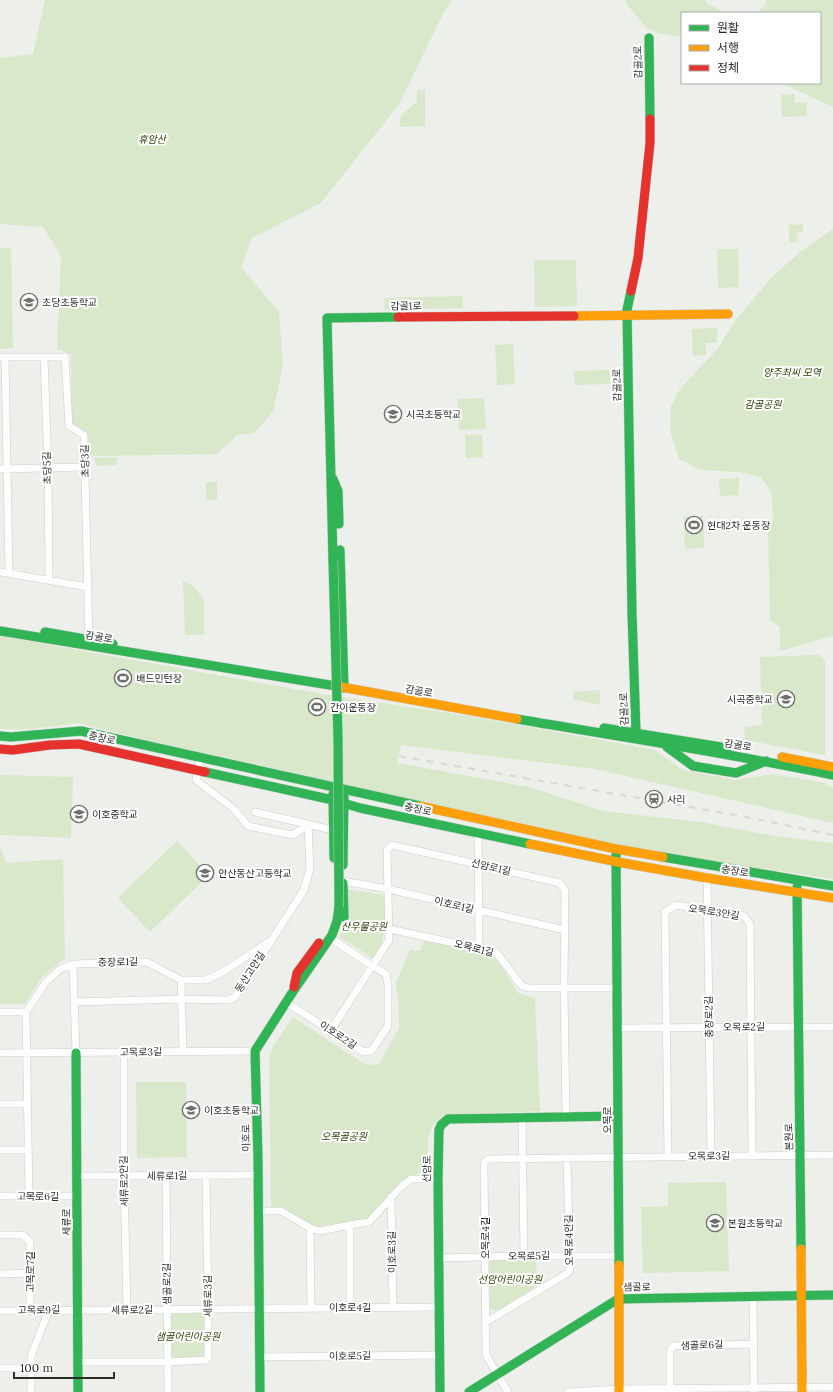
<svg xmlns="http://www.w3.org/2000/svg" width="833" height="1392" viewBox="0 0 833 1392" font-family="Lora,'Noto Sans KR',serif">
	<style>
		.green { fill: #d9e7ca }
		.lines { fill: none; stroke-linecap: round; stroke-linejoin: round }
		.street-casing { stroke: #cbcdca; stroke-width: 8 }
		.fast-casing { stroke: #cbcdca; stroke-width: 10 }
		.slow-casing { stroke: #cbcdca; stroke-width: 10 }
		.jam-casing { stroke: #cbcdca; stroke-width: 10 }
		.street { stroke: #fcfdfc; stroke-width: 7 }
		.fast { stroke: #30b455; stroke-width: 9 }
		.slow { stroke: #ff9f0a; stroke-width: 9 }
		.jam { stroke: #e5322d; stroke-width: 9 }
		.rail { stroke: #d8d8d6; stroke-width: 2; stroke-dasharray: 7 7; stroke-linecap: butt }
		.fast-bridge-casing { stroke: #cbcdca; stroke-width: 10; stroke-linecap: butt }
		.fast-bridge { stroke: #30b455; stroke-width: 9 }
		.labels { text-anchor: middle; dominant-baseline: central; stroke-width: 4; stroke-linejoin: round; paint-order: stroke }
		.street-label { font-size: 10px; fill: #292c27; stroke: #fff }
		.park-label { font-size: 10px; font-style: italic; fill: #263d00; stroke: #fff }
		.poi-label { font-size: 10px; fill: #292c27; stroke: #fff; text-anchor: start }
	</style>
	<rect width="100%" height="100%" fill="#edefea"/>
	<!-- green -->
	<path class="green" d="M45,0H452L443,14L399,104L321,203L252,238L241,267L279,312L283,366L273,412L254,433L237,435L217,454L90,456L88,434L72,424L71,355L57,349L61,256L43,227L0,224V58L33,54Z
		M625,0H707L706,3L726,13H682V37L658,33L647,28L628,6Z
		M767,0H833V107L781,83H820V13H757L765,5Z
		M417,90H425V126L400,127V117L417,101Z
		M794,94L795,103L807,102V116L782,117L781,95Z
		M803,224V232L797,233V242L789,243V225Z
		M833,229V636L780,651V627L770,620L768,527L773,523L772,494L761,477L740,472L700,470L679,459L670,430L671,406L680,389L719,347L734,322L771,278L801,251Z
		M0,248H11L13,348L0,349Z
		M717,249H738L739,287L718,288Z
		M576,260L577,306L535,307L534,260Z
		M463,296V308L385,310L384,298Z
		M717,328V343H706V355L693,356L692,329Z
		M513,344L515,384L497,385L495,345Z
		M610,370V384L575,385L574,371Z
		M484,398L486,429L459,430L458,399Z
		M482,434L483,457L466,458L465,435Z
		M117,457V465L96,466L95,458Z
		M739,478V495L720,496L719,479Z
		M206,482H217V500H206Z
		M703,516L704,548L685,549L684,517Z
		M183,580L194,587L204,600V635H185Z
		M0,636L322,694L468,716L655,750L683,770L735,780L774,774L825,783L833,789V823L595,769L401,745L397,763L529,787L603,811L701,822L774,836L833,843V879L656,853L531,825L365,790L256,764L154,742L78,723L25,730L0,729Z
		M819,655L825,661V755L745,740L744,727L762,725L760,657Z
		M600,690V705L573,699V692Z
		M0,775L73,777L71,838L0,835Z
		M177,841L209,875L150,932L118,898Z
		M0,847L6,863L63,859L65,958L42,977L25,1004H0Z
		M348,889L384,895L386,915L382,943L372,959L359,949L339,937C346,921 349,906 348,889Z
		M425,939L492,955L502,967L518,993L535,998L540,1111L443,1115L433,1125L428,1138V1170L409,1177L386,1201L365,1220L314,1227L271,1206L269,1060L273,1046L293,1017L366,1065L379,1064L399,1028V1010L396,983L410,950L420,951Z
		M136,1082H186L187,1157L137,1158Z
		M726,1182L729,1271L643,1273L641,1207L668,1206V1183Z
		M536,1258L537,1286L499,1310H492L490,1308L489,1260Z
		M202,1313L205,1316L206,1356L203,1358L174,1359L172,1356L171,1317L173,1314Z"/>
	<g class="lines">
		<defs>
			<path id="street" d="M0,357H65L69,426L84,435L89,639
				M5,357L9,573
				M44,357L48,468L49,579
				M0,469L85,467
				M0,572L88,587
				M201,757L196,780L234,809L248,826L293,835L308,825
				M255,812L333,830
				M478,832L479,948
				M707,878L711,1156
				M343,881L388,889L565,930
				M389,929L496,952L522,986L529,988H617
				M73,964L76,1053
				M181,980H206L223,972L268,942
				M181,980L183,1052
				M74,1002L181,999L229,1000L235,997L304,890L310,868L308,825
				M286,1002L362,1051L368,1052L372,1050L388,1026V985L386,974L372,966L335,941
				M0,1012H26L46,982L60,969L73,964L147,962L181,980
				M26,1012L29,1196
				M617,1028L833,1027
				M331,1030L389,940L387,850L392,845L560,883L565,891L564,987L566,1117
				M0,1053L255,1051
				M124,1053V1176L127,1310
				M0,1104H27
				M522,1117L524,1256
				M0,1150H28
				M668,1157L665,912L676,905L744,916L750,924L752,1156
				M77,1176L258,1175
				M166,1176L168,1392
				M0,1196H77
				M391,1197L393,1307
				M258,1211H281L310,1228L320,1231L350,1225L369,1222L400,1188L411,1179H438
				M350,1225V1307
				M310,1228L311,1308
				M0,1235H23L30,1242V1310
				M439,1258L524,1256H619
				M0,1274L30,1273
				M753,1296L754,1392
				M0,1311L440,1307
				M486,1322L568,1273L570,1269L567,1159
				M260,1357L440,1355
				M78,1362H168L206,1360L208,1358V1308L206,1175
				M0,1368H30
				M31,1392V1356L49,1310
				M508,1392L486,1355L484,1163L488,1159L833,1155
				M568,1392L619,1389L833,1387
				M670,1392V1350L674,1346L753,1344"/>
			<path id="fast" d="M649,38L650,119
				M631,291L627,310L632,613L636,733
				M333,479L338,491L339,524
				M340,550L344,688
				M333,561L327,318L398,317
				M0,631L336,686
				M45,632L113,644
				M517,719C622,737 728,753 833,775
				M604,728L727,748
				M0,736L11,737L81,731L420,806
				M667,747L693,766L736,773L766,761
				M205,772L333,800L360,808L530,844
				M333,794L334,858
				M616,855L619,1265
				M663,857L833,886
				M343,865L344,797
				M343,883L344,917
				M797,887L801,1249
				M76,1053L78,1392
				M260,1392L258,1159L255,1051L292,993L332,935L337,921L339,907
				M440,1392L438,1179L439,1130L441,1125L448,1119L618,1116
				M469,1392L618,1299L833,1295"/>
			<path id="slow" d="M574,316L728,314
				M336,686L517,719
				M782,757L833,767
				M420,806L616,849L663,857
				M530,844L623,863L707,878L833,898
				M801,1249L802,1392
				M619,1265V1392"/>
			<path id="jam" d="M631,291L638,258L650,143V119
				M398,317L574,316
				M0,749L13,750L50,745L79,744L205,772
				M294,987L297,973L319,943"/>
		</defs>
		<!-- street casing -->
		<use href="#street" class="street-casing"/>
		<!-- fast casing -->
		<use href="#fast" class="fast-casing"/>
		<!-- slow casing -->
		<use href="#slow" class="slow-casing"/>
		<!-- jam casing -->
		<use href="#jam" class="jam-casing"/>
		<!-- street -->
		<use href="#street" class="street"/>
		<!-- fast -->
		<use href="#fast" class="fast"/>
		<!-- slow -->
		<use href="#slow" class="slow"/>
		<!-- jam -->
		<use href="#jam" class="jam"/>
		<!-- rail -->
		<path class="rail" d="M399,756L741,816L833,835"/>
		<defs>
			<path id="fast-bridge" d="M333,561L338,738L339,907"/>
		</defs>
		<!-- fast-bridge casing -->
		<use href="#fast-bridge" class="fast-bridge-casing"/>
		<!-- fast-bridge -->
		<use href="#fast-bridge" class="fast-bridge"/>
	</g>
	<!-- icons -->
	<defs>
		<symbol id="school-ring" viewBox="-11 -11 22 22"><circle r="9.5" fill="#fff" stroke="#6e706b" stroke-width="1.5"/><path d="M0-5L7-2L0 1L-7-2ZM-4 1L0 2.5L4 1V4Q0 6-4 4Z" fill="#6e706b"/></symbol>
		<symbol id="stadium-ring" viewBox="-11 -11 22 22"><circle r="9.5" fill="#fff" stroke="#6e706b" stroke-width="1.5"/><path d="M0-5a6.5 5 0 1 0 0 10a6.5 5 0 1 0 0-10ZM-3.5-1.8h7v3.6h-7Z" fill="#6e706b"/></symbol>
		<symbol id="station-ring" viewBox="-11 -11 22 22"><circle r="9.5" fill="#fff" stroke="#6e706b" stroke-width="1.5"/><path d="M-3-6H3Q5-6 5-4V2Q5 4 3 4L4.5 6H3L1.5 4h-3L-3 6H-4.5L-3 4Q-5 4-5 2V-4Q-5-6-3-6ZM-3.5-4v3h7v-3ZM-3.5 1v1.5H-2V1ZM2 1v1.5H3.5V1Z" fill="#6e706b"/></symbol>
	</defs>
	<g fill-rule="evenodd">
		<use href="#school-ring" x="19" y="292" width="20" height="20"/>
		<use href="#school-ring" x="383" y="404" width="20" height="20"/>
		<use href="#stadium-ring" x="684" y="515" width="20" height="20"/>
		<use href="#stadium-ring" x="113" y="668" width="20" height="20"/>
		<use href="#school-ring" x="776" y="689" width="20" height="20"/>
		<use href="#stadium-ring" x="307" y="697" width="20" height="20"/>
		<use href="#station-ring" x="644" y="789" width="20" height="20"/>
		<use href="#school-ring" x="69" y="804" width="20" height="20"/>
		<use href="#school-ring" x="195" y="863" width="20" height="20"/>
		<use href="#school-ring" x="181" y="1100" width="20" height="20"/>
		<use href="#school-ring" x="705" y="1213" width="20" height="20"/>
	</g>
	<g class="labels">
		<!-- street labels -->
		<g class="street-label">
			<text transform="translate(638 62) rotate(-91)">감골2로</text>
			<text transform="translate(406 306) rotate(-1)">감골1로</text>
			<text transform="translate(617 385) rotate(-91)">감골2로</text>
			<text transform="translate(85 461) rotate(-91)">초당3길</text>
			<text transform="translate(47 468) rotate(-91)">초당5길</text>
			<text transform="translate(99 637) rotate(9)">감골로</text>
			<text transform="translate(419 691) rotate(10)">감골로</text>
			<text transform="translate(624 709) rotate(-92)">감골2로</text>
			<text transform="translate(102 738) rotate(13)">충장로</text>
			<text transform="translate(738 745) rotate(9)">감골로</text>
			<text transform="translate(418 809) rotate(12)">충장로</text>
			<text transform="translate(491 867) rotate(13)">선암로1길</text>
			<text transform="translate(735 871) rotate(9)">충장로</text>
			<text transform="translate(454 905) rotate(13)">이호로1길</text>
			<text transform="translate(714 912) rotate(9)">오목로3안길</text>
			<text transform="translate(474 948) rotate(14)">오목로1길</text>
			<text transform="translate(118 962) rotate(-1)">충장로1길</text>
			<text transform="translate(250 972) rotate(-57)">동산고안길</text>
			<text transform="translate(709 1017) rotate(-91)">충장로2길</text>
			<text transform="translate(744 1027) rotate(-1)">오목로2길</text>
			<text transform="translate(338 1035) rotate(33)">이호로2길</text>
			<text transform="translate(141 1052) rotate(-1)">고목로3길</text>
			<text transform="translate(607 1120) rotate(-90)">오목로</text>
			<text transform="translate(789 1137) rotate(-91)">본원로</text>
			<text transform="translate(246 1138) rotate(-91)">이호로</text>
			<text transform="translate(709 1156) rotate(-1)">오목로3길</text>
			<text transform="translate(427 1169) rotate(-89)">선암로</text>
			<text transform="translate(167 1176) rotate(-1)">세류로1길</text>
			<text transform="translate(124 1181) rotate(-91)">세류로2안길</text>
			<text x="38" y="1196">고목로6길</text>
			<text transform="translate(66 1222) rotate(-90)">세류로</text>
			<text transform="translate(485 1238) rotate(-90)">오목로4길</text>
			<text transform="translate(569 1240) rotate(-91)">오목로4안길</text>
			<text transform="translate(392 1252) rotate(-91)">이호로3길</text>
			<text transform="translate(529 1256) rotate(-1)">오목로5길</text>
			<text transform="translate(30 1272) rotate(-90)">고목로7길</text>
			<text transform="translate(167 1284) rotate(-91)">샘골로2길</text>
			<text transform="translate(637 1287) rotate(-1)">샘골로</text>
			<text transform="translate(208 1296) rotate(-91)">세류로3길</text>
			<text x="350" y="1307">이호로4길</text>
			<text transform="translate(39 1310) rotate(-1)">고목로9길</text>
			<text transform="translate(132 1310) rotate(-1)">세류로2길</text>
			<text transform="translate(702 1345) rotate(-2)">샘골로6길</text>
			<text transform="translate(350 1356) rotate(-1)">이호로5길</text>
		</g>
		<!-- park labels -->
		<g class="park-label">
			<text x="152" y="139">휴암산</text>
			<text x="792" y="372">양주최씨 모역</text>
			<text x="763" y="404">감골공원</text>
			<text x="364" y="926">산우물공원</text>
			<text x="344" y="1136">오목골공원</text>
			<text x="510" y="1279">선암어린이공원</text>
			<text x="188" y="1336">샘골어린이공원</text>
		</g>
		<!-- poi labels -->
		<g class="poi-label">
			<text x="42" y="302">초당초등학교</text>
			<text x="406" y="414">시곡초등학교</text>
			<text x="707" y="525">현대2차 운동장</text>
			<text x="136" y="678">배드민턴장</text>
			<text x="773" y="699" text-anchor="end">시곡중학교</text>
			<text x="330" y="707">간이운동장</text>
			<text x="667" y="799">사리</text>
			<text x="92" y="814">이호중학교</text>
			<text x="218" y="873">안산동산고등학교</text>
			<text x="204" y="1110">이호초등학교</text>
			<text x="728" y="1223">본원초등학교</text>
		</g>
	</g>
	<!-- legend -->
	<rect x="681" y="12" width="140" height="72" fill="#ffffff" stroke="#a9aba9"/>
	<rect x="689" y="25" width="20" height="6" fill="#30b455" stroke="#a9aba9"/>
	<text x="717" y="32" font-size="12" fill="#292c27">원활</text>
	<rect x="689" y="45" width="20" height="6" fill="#ff9f0a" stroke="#a9aba9"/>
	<text x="717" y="52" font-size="12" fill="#292c27">서행</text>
	<rect x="689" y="65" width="20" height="6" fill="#e5322d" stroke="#a9aba9"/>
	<text x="717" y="72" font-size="12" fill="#292c27">정체</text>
	<!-- scale -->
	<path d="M14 1372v6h100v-6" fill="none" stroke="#292c27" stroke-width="2"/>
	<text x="20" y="1372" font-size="12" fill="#292c27" stroke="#ffffff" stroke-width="3" paint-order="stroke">100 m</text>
</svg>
